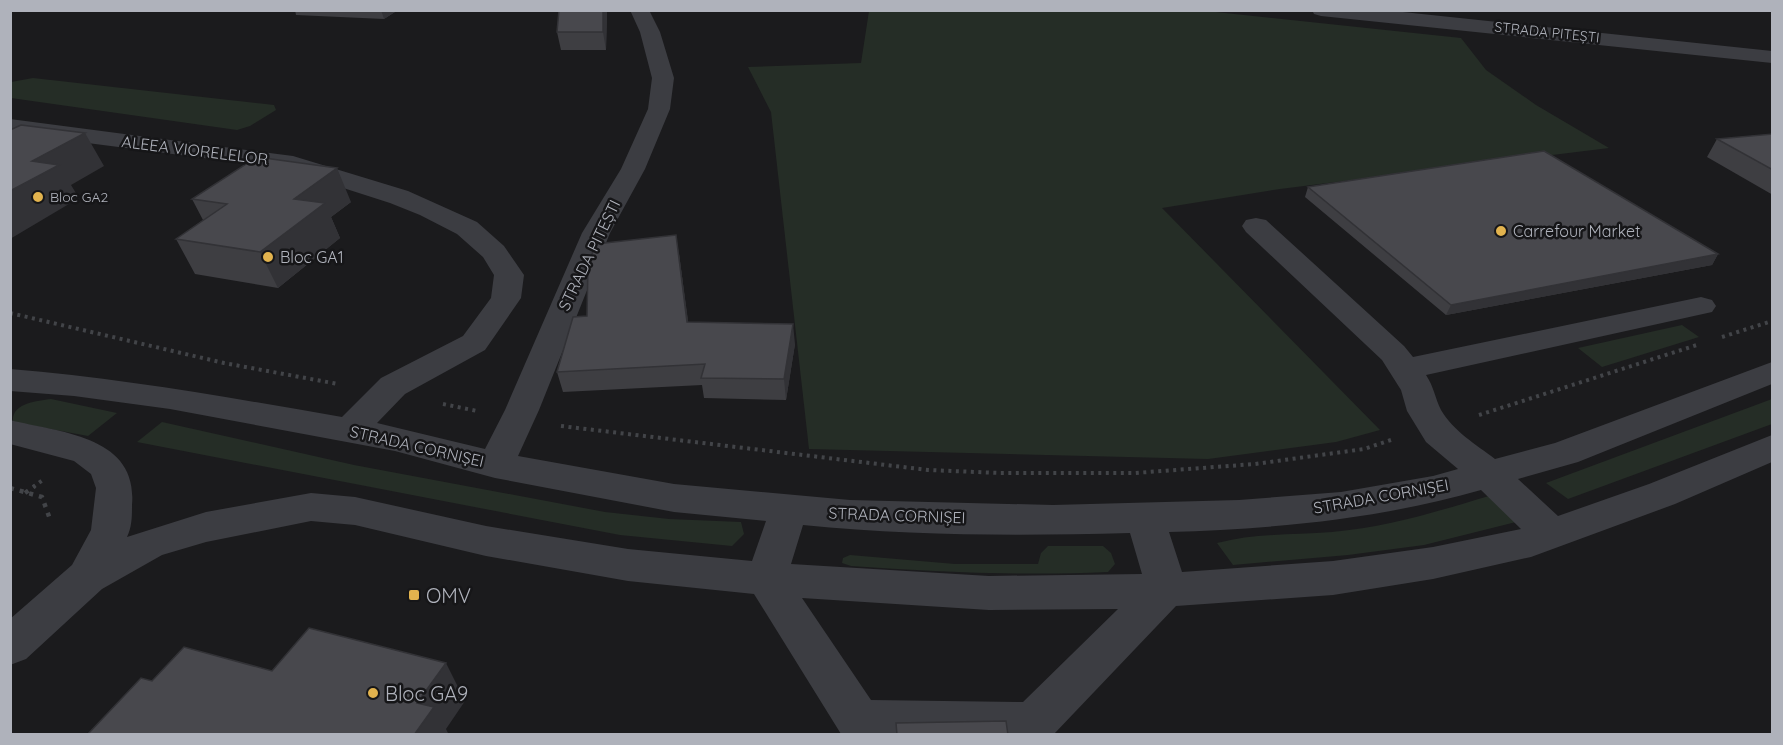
<svg xmlns="http://www.w3.org/2000/svg" width="1783" height="745" viewBox="0 0 1783 745" font-family="Quicksand,sans-serif">
	<style>
		.green { fill: #252d26 }
		.lines { fill: none; stroke-linecap: round; stroke-linejoin: round }
		.path-far1 { stroke: #424448; stroke-width: 4; stroke-dasharray: 3 4.5; stroke-linecap: butt }
		.path { stroke: #424448; stroke-width: 4.5; stroke-dasharray: 4 6; stroke-linecap: butt }
		.minor { fill: #3c3d42; fill-rule: evenodd }
		.wall { fill: #3e3e42 }
		.shaded-wall { fill: #323236 }
		.building { fill: #48484d; stroke: #323236; stroke-width: 1.5 }
		.poi-dot { fill: #e2b34e; stroke: #161618; stroke-width: 2 }
		.labels { text-anchor: middle; dominant-baseline: central; stroke-width: 5; stroke-linejoin: round; paint-order: stroke }
		.far-street-label { font-size: 14px; fill: #afb2bb; stroke: #161618 }
		.far-poi-label { font-size: 14px; fill: #afb2bb; stroke: #161618; text-anchor: start }
		.street-label { font-size: 16px; fill: #afb2bb; stroke: #161618 }
		.poi-label { font-size: 16px; fill: #afb2bb; stroke: #161618; text-anchor: start }
		.near-poi-label { font-size: 20px; fill: #afb2bb; stroke: #161618; text-anchor: start }
	</style>
	<rect width="100%" height="100%" fill="#1b1b1d"/>
	<!-- green -->
	<path class="green" d="M1197,10L1461,38L1486,70L1536,105L1609,148L1280,189L1162,208L1380,430L1336,442L1208,459L809,449L771,112L748,67L861,63L869,11Z
		M33,78L274,105L276,110L250,126L237,130L11,98V82Z
		M1682,325L1699,337L1602,367L1578,348Z
		M51,399L117,413L88,436L13,422C11,403 37,401 51,399Z
		M1772,399V424L1568,499L1546,483Z
		M162,422L354,465L605,512L669,519L741,522L744,534L732,546L620,535L137,442Z
		M1489,496L1516,522L1424,545L1348,555L1233,565L1217,543C1255,533 1293,535 1332,532C1388,527 1435,512 1489,496Z
		M1048,546H1103L1111,553L1115,564L1108,572C1022,576 937,572 851,566L842,563L843,558L850,555L955,564H1038L1041,553Z"/>
	<g class="lines">
		<!-- path-far1 -->
		<path class="path-far1" d="M10,313L224,363L338,384
			M1722,337L1772,321
			M443,404L477,411
			M1479,415L1700,344
			M561,426L928,470L1000,473H1135L1255,464L1364,449L1394,439
			M33,487L43,480"/>
		<!-- path -->
		<path class="path" d="M10,488L42,497L51,522
			M25,493L35,486"/>
		<!-- minor -->
		<path class="minor" d="M630,10H649L660,32L674,78L670,109L645,169L610,233L539,410L518,456L674,484L850,500L1053,505L1239,500L1341,492L1433,476L1458,469L1426,442L1407,411L1401,390L1382,360L1246,232L1242,226L1246,220L1256,218L1266,220L1404,346L1413,357L1701,297L1712,300L1716,306L1712,312L1426,375C1434,387 1435,398 1441,410C1453,431 1477,445 1495,459L1555,443L1772,362V384L1578,462L1518,479L1558,516L1649,484L1772,435V462L1675,504L1531,557L1433,579L1333,595L1176,606L1054,734H841L754,594L628,581L486,556L355,525L311,521L206,542L162,555L102,589L26,659L10,665V619L72,565L91,530L96,488L91,474L74,461L10,444V420C62,433 138,436 132,505C132,516 132,527 127,537L206,512L311,493L355,497L486,526L628,549L752,561L766,521L674,512L495,478L395,451L170,409L74,396L10,391V369C122,378 232,398 342,417L381,378L463,336L491,298L494,275L483,257L457,234L420,215L390,203L281,168L10,133V119L293,156L408,191L477,222L504,246L524,275L521,298L485,350L405,394L377,423L485,449L505,410L582,233L621,169L648,109L652,78L640,32ZM1481,490L1521,529L1433,547L1333,561L1182,572L1169,532C1275,529 1379,519 1481,490ZM803,525C911,536 1021,536 1130,533L1142,574L989,576L791,564ZM802,598L989,610L1118,609L1023,702L871,700Z
			M1312,10H1384L1772,51V63L1321,16L1314,14Z"/>
	</g>
	<!-- wall -->
	<path class="wall" d="M295,10H398L384,19L296,15Z
		M607,10L606,50H561L557,32Z
		M1773,134V195L1707,157L1717,139Z
		M1308,187L1718,254L1712,265L1446,315L1305,197Z
		M192,199L351,202L331,217L340,238L278,288L195,274L176,239L203,220Z
		M679,254L688,322L795,344L786,400L704,398L702,385L563,392L557,372L587,316Z"/>
	<!-- shaded-wall -->
	<path class="shaded-wall" d="M381,10H398L384,19Z
		M603,10H607L606,50L603,32Z
		M85,133L104,166L71,185L79,198L10,239V191L32,161Z
		M337,168L351,202L331,217L340,238L278,288L260,252L294,199Z
		M676,235L679,254L691,342L687,322Z
		M1718,254L1712,265L1446,315L1451,305Z
		M793,324L795,344L786,400L784,379Z
		M446,663L465,701L446,729L449,735H414L417,703Z"/>
	<!-- building -->
	<path class="building" d="M559,10H603V32H557Z
		M21,125L85,133L32,161L59,165L10,191V130Z
		M1773,134V170L1717,139Z
		M1544,151L1718,254L1451,305L1308,187Z
		M257,157L337,168L294,199L325,203L260,252L176,239L227,204L192,199Z
		M676,235L687,322L793,324L784,379L701,378L705,364L557,372L573,317L587,316L588,264L596,244Z
		M309,628L446,663L417,703L434,707L414,735H87L141,678L152,681L184,647L272,671Z
		M1006,721L1008,735H897L896,723Z"/>
	<!-- markers -->
	<g class="poi-dot">
		<circle cx="38" cy="197" r="6"/>
		<circle cx="1501" cy="231" r="6"/>
		<circle cx="268" cy="257" r="6"/>
		<rect x="408" y="589" width="12" height="12" rx="3"/>
		<circle cx="373" cy="693" r="6"/>
	</g>
	<g class="labels">
		<!-- far-street labels -->
		<g class="far-street-label">
			<text transform="translate(1547 32) rotate(6)">STRADA PITEȘTI</text>
		</g>
		<!-- far-poi labels -->
		<g class="far-poi-label">
			<text x="50" y="197">Bloc GA2</text>
		</g>
		<!-- street labels -->
		<g class="street-label">
			<text transform="translate(195 150) rotate(7)">ALEEA VIORELELOR</text>
			<text transform="translate(589 255) rotate(-64)">STRADA PITEȘTI</text>
			<text transform="translate(417 446) rotate(13)">STRADA CORNIȘEI</text>
			<text transform="translate(1381 496) rotate(-10)">STRADA CORNIȘEI</text>
			<text transform="translate(897 515) rotate(2)">STRADA CORNIȘEI</text>
		</g>
		<!-- poi labels -->
		<g class="poi-label">
			<text x="1513" y="231">Carrefour Market</text>
			<text x="280" y="257">Bloc GA1</text>
		</g>
		<!-- near-poi labels -->
		<g class="near-poi-label">
			<text x="426" y="595">OMV</text>
			<text x="385" y="693">Bloc GA9</text>
		</g>
	</g>
	<!-- border -->
	<rect width="1783" height="745" fill="none" stroke="#afb2bb" stroke-width="24"/>
</svg>
